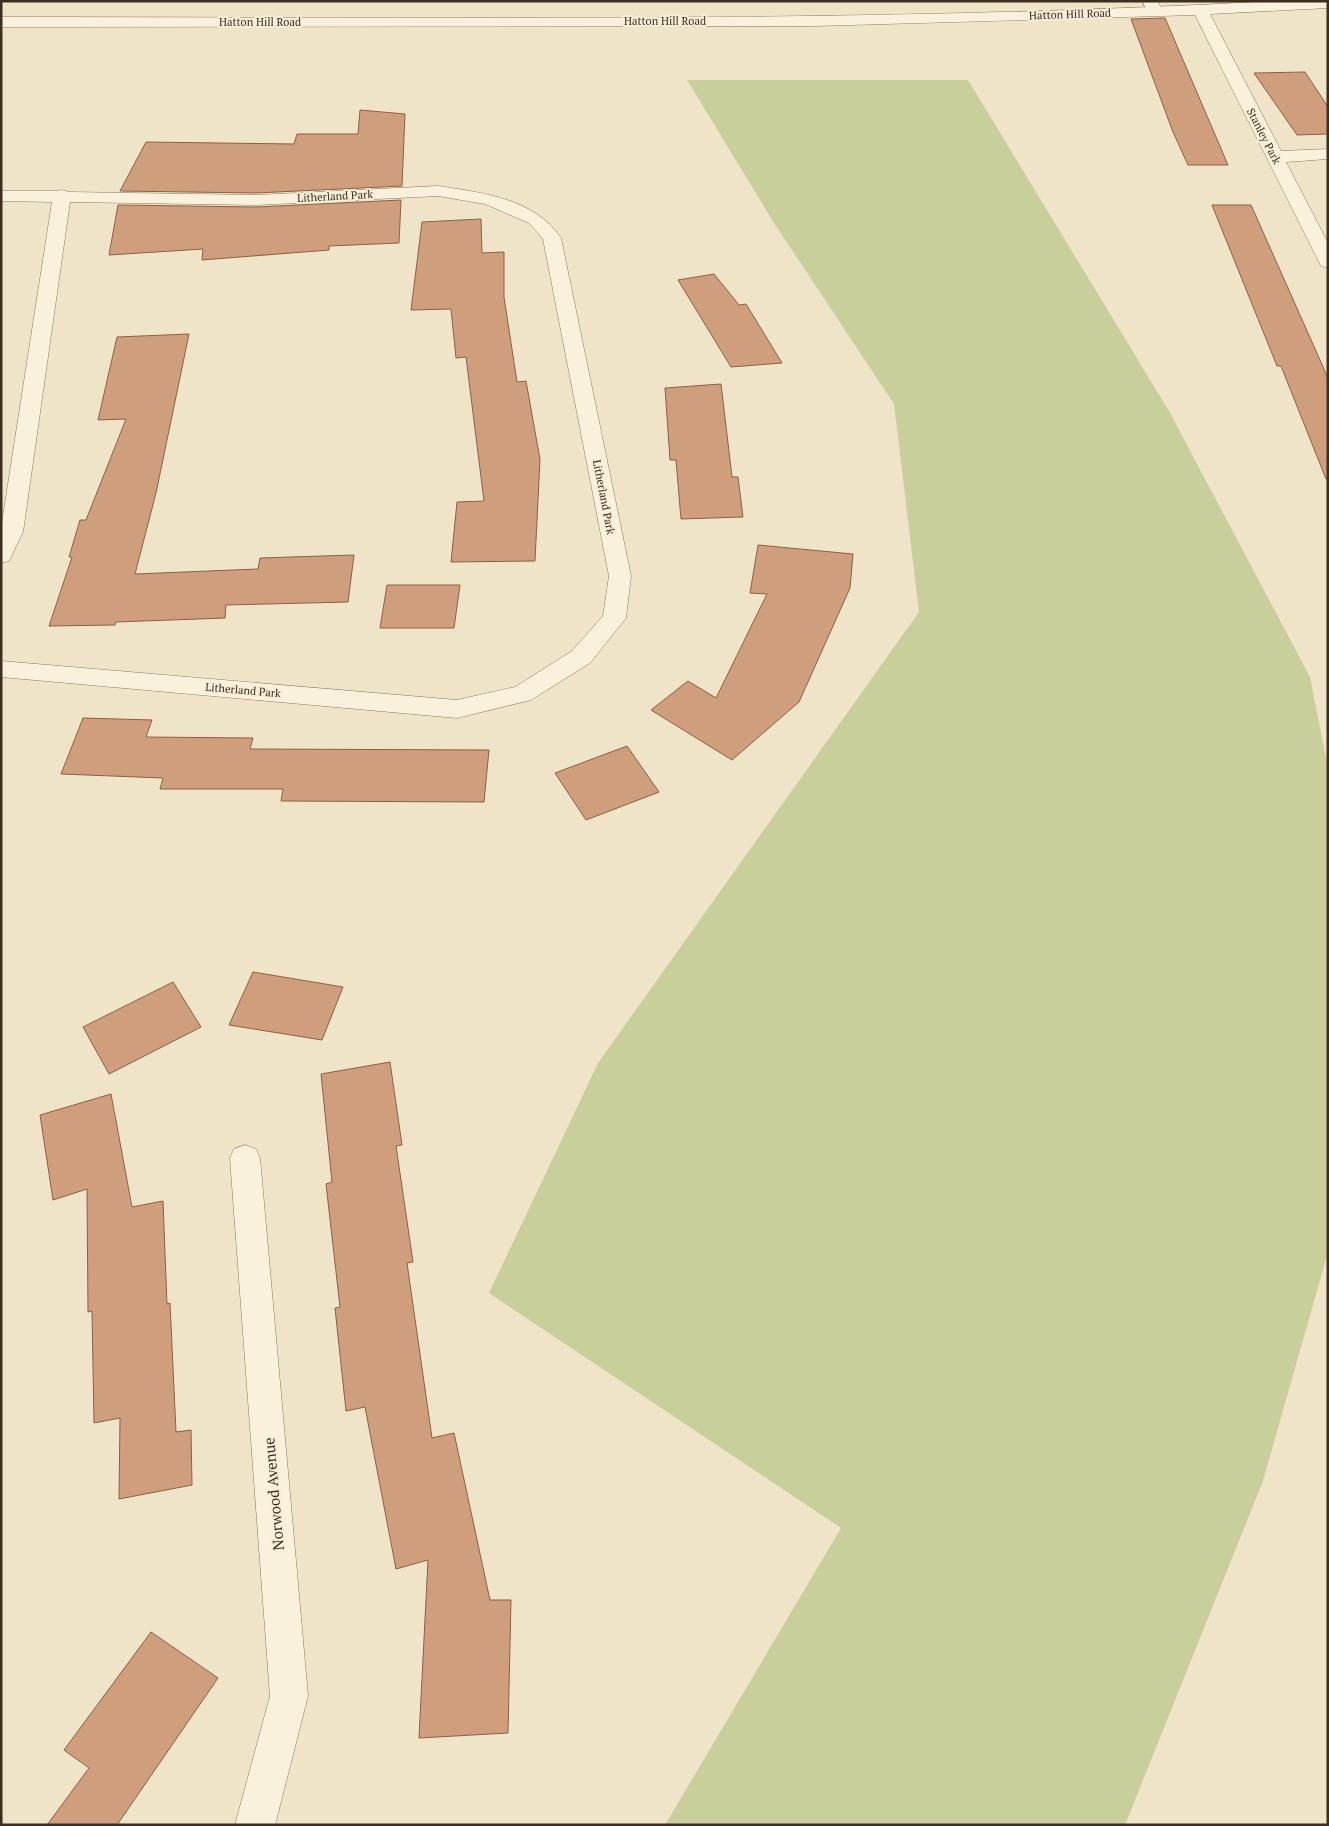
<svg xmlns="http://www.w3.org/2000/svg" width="1329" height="1826" viewBox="0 0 1329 1826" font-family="'PT Serif',serif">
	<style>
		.green { fill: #c9cf9b }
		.building { fill: #cf9f7d; stroke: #8d5f41 }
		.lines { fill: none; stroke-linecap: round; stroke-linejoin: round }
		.lane-casing { stroke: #8d765c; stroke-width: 1 }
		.street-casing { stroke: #8d765c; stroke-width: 1 }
		.lane { fill: #faf1dc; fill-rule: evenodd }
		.street { fill: #faf1dc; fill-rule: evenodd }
		.labels { text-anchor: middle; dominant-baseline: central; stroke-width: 4; stroke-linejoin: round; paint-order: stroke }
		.far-street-label { font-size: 11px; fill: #3d2e20; stroke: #f7eed8 }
		.near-street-label { font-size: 15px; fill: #3d2e20; stroke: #f7eed8 }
	</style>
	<rect width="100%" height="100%" fill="#f0e4c8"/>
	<!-- green -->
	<path class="green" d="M687,80H968L1169,411L1310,677L1328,768V1252L1263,1481L1125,1825H665L841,1528L489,1293L598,1063L919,612L894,404L774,223Z"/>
	<!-- building -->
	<path class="building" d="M1165,18L1228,165H1188L1173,132L1131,19Z
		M1305,72L1328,107V134L1297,135L1254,73Z
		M360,110L405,114L402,186L256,193L120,191L146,142L294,144L297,134H358Z
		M401,200L399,243L329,246V250L202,260L203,249L109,255L118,205L256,207Z
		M1212,205H1251L1328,378V478L1326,479L1281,366H1277Z
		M481,219L482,253L504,252V297L517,382L526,381L536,437L540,459L535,561L451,562L457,502L484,501L466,357L456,358L451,309L411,310L422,222Z
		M714,274L739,305L746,304L782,363L731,367L678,280Z
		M189,334L156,493L135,574L258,569L260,558L354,555L348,602L226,605L225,618L116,622L115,625L49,626L72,557H69L80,520H86L126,419L98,420L117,337Z
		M721,384L732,477H738L743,517L681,519L676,460H670L665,388Z
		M758,545L853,554L850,588L799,702L732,760L651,710L688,681L716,698L767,594L750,593Z
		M387,585H460L454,628H380Z
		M83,718L152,720L146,737L253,738L250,749L489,750L484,802L281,801L283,789H160L163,778L61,774Z
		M627,746L659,792L586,820L555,773Z
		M253,972L343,987L322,1040L229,1025Z
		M173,982L201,1027L109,1074L83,1027Z
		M390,1062L402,1145L396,1146L413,1262L407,1263L432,1438L454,1433L490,1600H511L508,1733L419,1738L428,1560L396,1569L365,1407L346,1411L335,1308L340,1307L326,1184L332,1182L321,1074Z
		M111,1094L132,1207L163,1201L167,1304L170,1303L176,1432L191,1430L192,1485L119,1499L120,1418L94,1423L92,1311L88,1312L87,1189L53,1200L40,1115Z
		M151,1632L218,1678L117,1825H47L89,1768L64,1750Z"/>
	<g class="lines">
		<defs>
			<path id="lane" d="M1142,1H1158L1162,11L1159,14H1149Z"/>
			<path id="street" d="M1276,1H1328V8L1210,14L1281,151L1328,149V159L1286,162L1328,243V268L1321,266L1319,262L1195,15L816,26L1,27V17C426,17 852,24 1276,1Z
				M438,186C483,193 534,198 561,238L631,576L626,618L590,663L531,700L457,718L1,677V661L457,700L515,687L572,651L603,616L609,576L543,239L529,223L485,204L438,196L256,205L70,202L23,532L9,561L1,563V529L52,202L1,201V191H55L62,190L69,192L256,195Z
				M245,1145L256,1149L260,1158L308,1696L275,1825H235L270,1696L230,1158L234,1149Z"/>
		</defs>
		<!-- lane casing -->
		<use href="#lane" class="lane-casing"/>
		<!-- street casing -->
		<use href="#street" class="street-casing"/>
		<!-- lane -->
		<use href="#lane" class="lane"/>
		<!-- street -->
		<use href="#street" class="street"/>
	</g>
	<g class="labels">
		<!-- far-street labels -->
		<g class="far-street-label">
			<text transform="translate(1070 14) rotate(-2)">Hatton Hill Road</text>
			<text x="665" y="21">Hatton Hill Road</text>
			<text x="260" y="22">Hatton Hill Road</text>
			<text transform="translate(1264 136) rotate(63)">Stanley Park</text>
			<text transform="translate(335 196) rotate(-3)">Litherland Park</text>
			<text transform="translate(604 497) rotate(79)">Litherland Park</text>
			<text transform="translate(243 690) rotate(5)">Litherland Park</text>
		</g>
		<!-- near-street labels -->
		<g class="near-street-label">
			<text transform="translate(273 1494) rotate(-95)">Norwood Avenue</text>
		</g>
	</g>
	<!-- border -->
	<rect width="1329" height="1826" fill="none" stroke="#3d2e20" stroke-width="5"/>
</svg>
